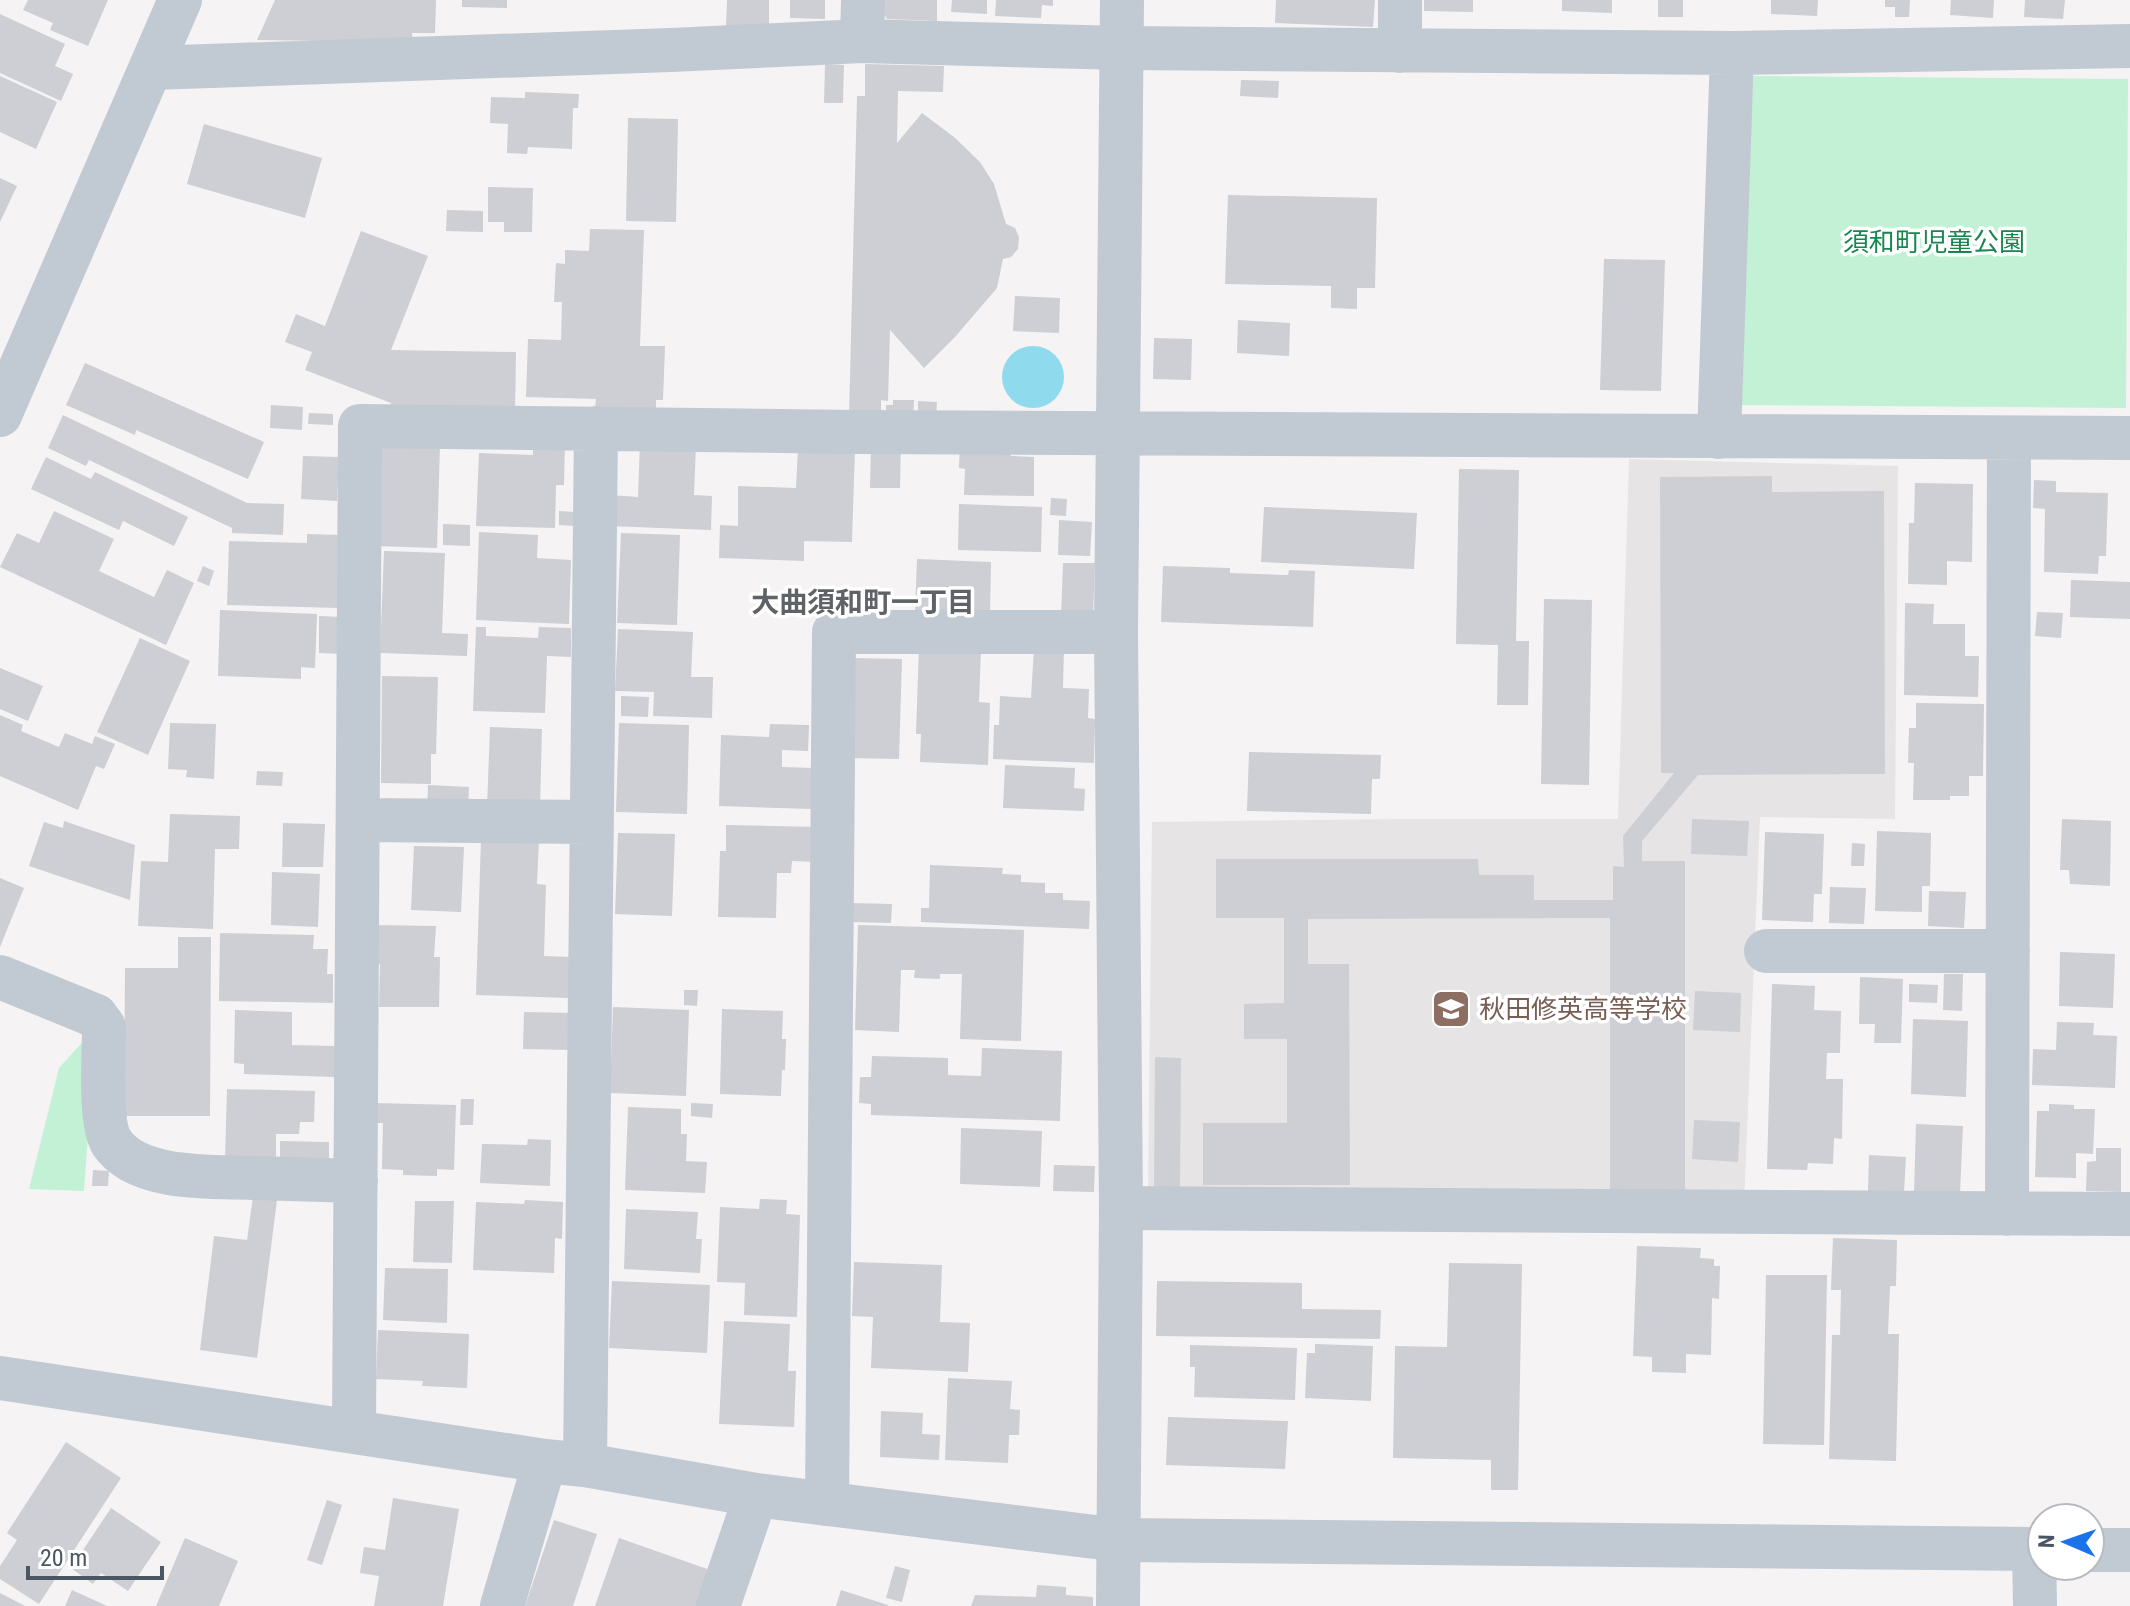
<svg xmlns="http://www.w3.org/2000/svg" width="2130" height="1606" viewBox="0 0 2130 1606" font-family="'Roboto Condensed','Noto Sans JP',sans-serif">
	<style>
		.education { fill: #e6e4e5 }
		.green { fill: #c3f1d5 }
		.water { fill: #90daee }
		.building { fill: #cdcfd5 }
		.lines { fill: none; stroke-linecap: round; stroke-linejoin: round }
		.minor { stroke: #c1cad2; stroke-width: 44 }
		.tertiary { stroke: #c1cad2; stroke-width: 44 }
		.labels { text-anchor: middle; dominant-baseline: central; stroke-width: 7; stroke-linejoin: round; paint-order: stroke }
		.park-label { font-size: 26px; fill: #17864f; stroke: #fff }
		.education-label { font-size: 26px; fill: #785e54; stroke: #fff; text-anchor: start }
		.neighbourhood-label { font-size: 28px; font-weight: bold; fill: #5f6368; stroke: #fff }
	</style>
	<rect width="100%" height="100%" fill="#f5f3f3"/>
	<!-- education -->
	<path class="education" d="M1629,459L1898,466L1895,819L1760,817L1744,1204L1148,1195L1152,822L1404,819H1618Z"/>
	<!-- green -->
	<path class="green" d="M1742,76L2128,79L2126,408L1740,405Z
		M88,1036L95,1038L84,1191L29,1189L59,1068Z"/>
	<!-- water -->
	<path class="water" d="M1002 377a31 31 0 1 1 62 0a31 31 0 1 1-62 0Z"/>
	<!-- building -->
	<path class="building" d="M28,0H108L88,46L50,30L53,23L23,10Z
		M275,0H436L435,33H412L413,42L257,40Z
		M462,0H507V8L462,7Z
		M727,0H769V28L726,26Z
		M790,0H825V19L790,18Z
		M881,0H937V21L887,19L881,10Z
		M952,0H987V14L951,12Z
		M996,0H1053V6L1042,5L1041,18L995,16Z
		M1276,0H1375L1373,27L1275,23Z
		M1424,0H1473V12L1424,11Z
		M1562,0H1612V13L1562,11Z
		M1658,0H1683V17H1658Z
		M1771,0H1818L1817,16L1771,14Z
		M1885,0H1910L1909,17H1895V7H1885Z
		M1951,0H1994L1993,18L1950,15Z
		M2025,0H2065L2063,19L2024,17Z
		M0,14L65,44L55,66L73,74L61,101L0,73Z
		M825,64L844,65L843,103H824Z
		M865,64L944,66L943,92L898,91L897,143L922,113L954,137L980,162L994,184L1006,224L1015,228L1019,237L1018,249L1011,257L1003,259L997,288L955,337L924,368L890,330L888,401L881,400V418L849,417L857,96H865Z
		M0,76L57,102L36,149L0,132Z
		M1241,80L1279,81L1278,98L1240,96Z
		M525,92L579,94L578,108H573L572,149L528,147L527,154L507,153L508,124L490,123L491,97L525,98Z
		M628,118L678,119L676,222L626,221Z
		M204,124L322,158L305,218L187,184Z
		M0,178L17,186L0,222Z
		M488,187L533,188L532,232H504V222H488Z
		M1228,195L1377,198L1375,288H1357V309L1331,308V286L1225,284Z
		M447,210L483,211V232L446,231Z
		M590,229L644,230L640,346H665L663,400H656V420L595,409L596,399L526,397L528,339L561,340L562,302H554L556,263L565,264V250L589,251Z
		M361,231L428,256L391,350L516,352L515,415L391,413V403L305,370L312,352L285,342L296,314L325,326Z
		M1604,259L1665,260L1661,391L1600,390Z
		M1015,296L1060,298L1059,333L1013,331Z
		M1238,320L1290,323L1289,356L1237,353Z
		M1154,338L1192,339L1191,380L1153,379Z
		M85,363L264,442L248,479L136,430L135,435L66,405Z
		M893,400H914L913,423L886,417V405H893Z
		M918,401L937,402L936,420L918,419Z
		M271,405L303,407L302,430L270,428Z
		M309,413L333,414V425L308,424Z
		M63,415L247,503L284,504L283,535L232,533V528L89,460L86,466L48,448Z
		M378,442L440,444L437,548L374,546Z
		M640,442L696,444L694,495L712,496L711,530L609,526L610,495L638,497Z
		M871,442L901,443L900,488H870Z
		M533,443L565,444L564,485H556L555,528L476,526L479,453L533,455Z
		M960,443L1011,445V456L1034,457V496L964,495L965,469L959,468Z
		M798,447L855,449L852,542L804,541V561L719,558L720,525L738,526V486L796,488Z
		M303,456L339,457L337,501L301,499Z
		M46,457L91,479L95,472L188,517L174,546L123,521L119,530L31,489Z
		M1459,469L1519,470L1516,641H1529L1528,705H1497L1498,645L1456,644Z
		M1772,476V492L1884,491L1885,774L1698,775L1642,841V861H1685V1192H1610V918L1308,919V964H1349L1350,1185H1203V1123H1287V1039H1244V1004L1284,1003V918H1216V859H1478L1479,875H1534V900H1613V866L1624,867L1623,836L1674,773H1661L1660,477Z
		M2034,480L2056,481V492L2108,493L2106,556H2099L2098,574L2044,572L2045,509L2033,508Z
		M1915,483L1973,484L1972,562L1947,561V585L1908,584L1909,523H1914Z
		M1051,498L1067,499L1066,516L1050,515Z
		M959,504L1042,507L1041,552L958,550Z
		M1264,507L1417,513L1414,569L1261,562Z
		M54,511L114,539L99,571L154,597L167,570L194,583L166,645L0,567L17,533L39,543Z
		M559,511L575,512V526L559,525Z
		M1059,520L1092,522L1090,556L1058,555Z
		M443,524L470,525V546L443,545Z
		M479,532L538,535L537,558L571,560L569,624L476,620Z
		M621,533L680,535L677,625L617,623Z
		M307,534L341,535L339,608L227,605L229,541L307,543Z
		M384,551L445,553L442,633L468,634L467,656L380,653Z
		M917,559L991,562L990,615L915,613Z
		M1063,563H1095L1093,618L1061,617Z
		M203,566L214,571L209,586L197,581Z
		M1163,566L1230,568V573L1288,575L1289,570L1315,571L1313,627L1161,622Z
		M2071,580L2130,582V619L2070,617Z
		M1544,599L1592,600L1589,785L1541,784Z
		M1905,603L1934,604L1933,624H1965V656H1979L1978,697L1904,695Z
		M220,610L317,614L315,668L301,667V679L218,676Z
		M2037,612L2063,613L2061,638L2035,636Z
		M319,616L342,617L341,654L319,653Z
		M476,627H486V636L538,638L539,627L571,628V657L547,656L545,713L473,711Z
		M618,629L693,632L691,677H713L712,718L653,716L654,692L615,691Z
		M140,638L190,661L148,755L97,732Z
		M919,646L981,649L979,702L990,703L988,765L920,762L921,734H916Z
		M1034,647L1064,648L1063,688L1089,689L1088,718L1095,719L1094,763L993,759L994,725H999L1000,696L1031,698Z
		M852,658L902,659L899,759L849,758Z
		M0,668L43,686L28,721L0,709Z
		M382,676L438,677L436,754H431V784L381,783Z
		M621,696L649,697L648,717L621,716Z
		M1916,703L1984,704L1983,776H1969V796H1950V800H1913L1914,763H1908L1909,728H1916Z
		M0,715L23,725L21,731L59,747L65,733L92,744L95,736L115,744L104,769L96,766L78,810L0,776Z
		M170,723L216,724L214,779L186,777L187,770L168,769Z
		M619,723L689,725L687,814L616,812Z
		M770,724L809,725L808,751L782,750V767L814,768L812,809L719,806L721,735L769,737Z
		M490,727L542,729L540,809L487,808Z
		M1249,752L1381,755L1380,779H1372L1371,814L1247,811Z
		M1005,765L1075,768L1074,788L1085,789L1084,811L1003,808Z
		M257,771L283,772L282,786L256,785Z
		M428,785L469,787L468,811L427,809Z
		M170,814L240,816L239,849H215L213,929L138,926L141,861L168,862Z
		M1692,819L1749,821L1747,856L1691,854Z
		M2062,819L2111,821L2110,886L2070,884L2069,870H2060Z
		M64,821L135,845L130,900L29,866L44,822L63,828Z
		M283,823L325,824L323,867H282Z
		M726,825L819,827L818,862L792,861L791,873H777L776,918L718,917L720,851H726Z
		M1877,831L1931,833L1930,886H1922V912L1875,911Z
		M1765,832L1824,834L1822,894H1814L1813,922L1762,920Z
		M618,833L675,834L672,916L615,914Z
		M481,839L539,840L537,884L546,885L544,956L570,957L569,998L476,995Z
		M1852,843L1865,844L1864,866H1851Z
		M414,846L464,847L461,912L411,910Z
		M930,865L1003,868L1002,874L1021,875V882L1045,883V893H1063V900L1090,901L1089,929L921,922V908H929Z
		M272,872L320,874L318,927L271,925Z
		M0,878L24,888L0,947Z
		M1830,887L1866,888L1864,924L1829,923Z
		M1929,891L1966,892L1964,928L1928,926Z
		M851,903L892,904L891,923L850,922Z
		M375,925L436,926L434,957H440L439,1007H379L380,964H375Z
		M858,925L1024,930L1021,1041L960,1039L962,974H940V979L914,978L915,970H901L899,1032L855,1030Z
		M220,933L314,935L313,949H328L327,974H333V1003L219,1001Z
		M178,937H211L210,1116H124L125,968H178Z
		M2060,952L2115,954L2113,1008L2059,1006Z
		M1944,974H1963L1962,1011L1943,1010Z
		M1860,977L1903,979L1901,1043H1874L1875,1024H1859Z
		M1772,984L1815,986L1814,1010L1841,1011L1840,1053H1827L1826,1079H1843L1842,1139L1834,1138L1833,1164L1808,1163L1807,1170L1767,1169Z
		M1909,984L1938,985L1937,1003L1909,1002Z
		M684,990H698L697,1006L684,1005Z
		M1695,991L1741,993L1740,1032L1693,1030Z
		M613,1007L689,1010L686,1096L610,1093Z
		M722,1009L783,1011L782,1039H786L785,1070H782L781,1096L720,1094Z
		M235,1010L292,1012V1045L336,1046L335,1077L244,1074V1064L234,1063Z
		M524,1012L573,1013L572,1050L523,1049Z
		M1913,1019L1968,1021L1966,1097L1911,1094Z
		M2057,1022L2094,1023L2093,1035L2117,1036L2115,1088L2032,1085L2033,1049L2056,1050Z
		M982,1048L1062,1051L1060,1121L871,1115V1104L859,1103L860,1077H871L872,1056L948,1058V1075L981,1076Z
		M1155,1057L1181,1058L1180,1188H1154Z
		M227,1089L315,1091L314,1122H300L299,1134H276V1162L225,1161Z
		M461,1099H474L473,1125H460Z
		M375,1103L456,1105L454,1170L437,1169V1176L403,1175V1170L382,1169L383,1123H375Z
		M691,1103L713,1104L712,1118L691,1116Z
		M2049,1104L2074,1105V1109H2095L2093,1154L2076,1153V1178L2035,1177L2037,1111H2049Z
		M628,1107L681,1109V1134H687L686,1161L707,1162L705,1193L625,1190Z
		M1694,1120L1740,1122L1738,1162L1692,1159Z
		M1916,1124L1963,1126L1960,1194L1914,1193Z
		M961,1128L1042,1131L1040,1187L960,1184Z
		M528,1139L551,1140L550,1186L480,1183L482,1144L527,1145Z
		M280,1141L329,1142V1163L280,1162Z
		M2096,1148H2121V1192L2086,1191L2087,1162L2096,1161Z
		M1869,1155L1906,1157L1904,1192L1868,1191Z
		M1054,1165L1095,1166L1094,1192L1053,1191Z
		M93,1170L109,1171L108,1186H92Z
		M253,1197L277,1200L257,1358L200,1350L214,1236L247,1240Z
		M760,1199L787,1200L786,1214L800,1215L797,1317L744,1315L745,1283L717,1282L720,1207L759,1209Z
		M525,1200L563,1202L562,1239L555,1238L554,1273L473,1270L476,1202L524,1204Z
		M415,1201H454L452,1263L413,1262Z
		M626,1209L698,1212L696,1239H702L700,1273L624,1269Z
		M1833,1238L1897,1240L1896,1286H1890L1888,1334H1899L1896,1461L1829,1459L1832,1335H1840L1841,1290H1831Z
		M1637,1246L1701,1248L1700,1258L1714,1259V1266H1720L1719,1299L1712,1298L1711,1355L1686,1354V1373L1652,1372V1357L1633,1356Z
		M854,1262L942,1265L940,1322L970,1323L968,1372L871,1368L873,1317L852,1316Z
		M1449,1263L1522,1264L1518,1490H1491V1460L1393,1458L1395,1346L1447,1347Z
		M385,1268L448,1269L447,1323L383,1320Z
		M1766,1275H1827L1824,1445L1763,1444Z
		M612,1281L710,1285L707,1353L609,1348Z
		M1157,1281L1302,1283V1309L1381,1310L1380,1339L1156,1336Z
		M724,1321L790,1324L788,1371H796L794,1427L719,1424Z
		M378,1330L469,1334L467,1388L422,1386L423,1381L376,1379Z
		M1315,1344L1373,1346L1371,1401L1305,1398L1307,1353H1315Z
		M1190,1345L1297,1348L1295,1400L1194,1397L1195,1367H1190Z
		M948,1378L1012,1381L1010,1409L1020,1410L1019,1435H1009L1008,1463L945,1460Z
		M881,1411L923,1413L922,1434L940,1435L939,1460L880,1457Z
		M1168,1417L1288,1421L1285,1469L1166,1465Z
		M66,1442L121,1478L39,1604L0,1579V1566L17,1540L7,1533Z
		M393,1498L459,1509L443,1606H374L379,1576L360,1573L364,1547L385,1550Z
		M327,1500L342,1505L322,1565L307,1560Z
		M111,1508L161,1542L128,1591L101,1573L93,1584L71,1568Z
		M554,1520L597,1534L573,1606H525Z
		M185,1538L238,1561L219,1606H156Z
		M619,1538L713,1571L701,1606H595Z
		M895,1566L910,1570L902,1602L886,1598Z
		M1037,1585L1066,1587V1595L1093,1597V1606H971L975,1595L1036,1597Z
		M72,1590L107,1606H65Z
		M841,1590L888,1605V1606H836Z
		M0,1593L25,1606H0Z"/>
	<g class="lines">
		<!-- minor -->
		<path class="minor" d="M863,0L862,41L1122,48L1732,53L2130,46
			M1400,51V0
			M151,68L671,50L862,41
			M1719,437L1732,53
			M358,820L591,822
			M1766,951H2008
			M0,977L96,1016L104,1027C104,1053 99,1124 112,1143C139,1182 215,1176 257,1178C290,1179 323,1180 356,1181
			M1121,1208L2130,1214
			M2007,1214L2009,438
			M354,1430L360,426L858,432L2130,438
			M585,1465L596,428
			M827,1504L834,632H1116
			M2034,1549L2035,1606
			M502,1606L545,1461
			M718,1606L756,1495
			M1118,1606L1121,1208L1116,632L1122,0"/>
		<!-- tertiary -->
		<path class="tertiary" d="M0,415L180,0
			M0,1378L545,1461L585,1465L756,1495L1119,1540L2042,1549
			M2090,1550H2130"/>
	</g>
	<!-- icons -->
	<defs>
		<symbol id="school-square" viewBox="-11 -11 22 22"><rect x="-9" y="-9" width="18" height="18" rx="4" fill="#8d6e63" stroke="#fff"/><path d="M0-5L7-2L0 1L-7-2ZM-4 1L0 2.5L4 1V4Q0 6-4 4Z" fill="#fff"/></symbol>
	</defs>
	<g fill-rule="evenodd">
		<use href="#school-square" x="1429" y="987" width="44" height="44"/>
	</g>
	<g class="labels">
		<!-- park labels -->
		<g class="park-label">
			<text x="1934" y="242">須和町児童公園</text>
		</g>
		<!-- education labels -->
		<g class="education-label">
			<text x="1479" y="1009">秋田修英高等学校</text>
		</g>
		<!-- neighbourhood labels -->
		<g class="neighbourhood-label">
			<text x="863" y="602">大曲須和町一丁目</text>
		</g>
	</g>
	<!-- north arrow -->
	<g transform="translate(2066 1542) rotate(272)"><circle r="38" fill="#ffffff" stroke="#b7bbc0" stroke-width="2"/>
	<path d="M0-6L14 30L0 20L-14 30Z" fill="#1a73e8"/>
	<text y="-12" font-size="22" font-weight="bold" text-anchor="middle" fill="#4a5661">N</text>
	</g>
	<!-- scale -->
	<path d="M28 1566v12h134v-12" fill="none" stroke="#4a5661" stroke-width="4"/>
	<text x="40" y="1566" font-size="24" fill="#4a5661" stroke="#ffffff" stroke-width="6" paint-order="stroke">20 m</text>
</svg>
